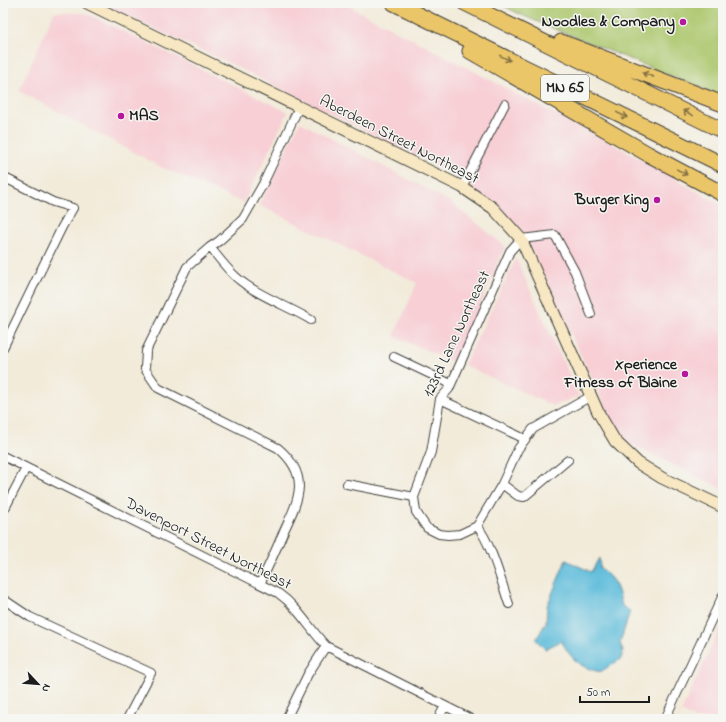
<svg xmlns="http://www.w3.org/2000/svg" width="726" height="722" viewBox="0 0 726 722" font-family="'Indie Flower',sans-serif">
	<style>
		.built { fill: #f7cfd5 }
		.green { fill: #adc86f; stroke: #647246 }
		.water { fill: #5cbbda; stroke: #3c6c7b }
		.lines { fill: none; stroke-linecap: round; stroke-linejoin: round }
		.street-casing { stroke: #3c3b38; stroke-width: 10 }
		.secondary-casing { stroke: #3c3b38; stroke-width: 13 }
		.highway-casing { stroke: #3c3b38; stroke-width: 17 }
		.street { stroke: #fff; stroke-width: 8 }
		.secondary { stroke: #f7e8c3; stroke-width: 11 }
		.highway { stroke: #ebc669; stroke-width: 15 }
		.oneway { stroke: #847142 }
		.poi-dot { fill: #b5179e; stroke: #f6f6f2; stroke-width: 1.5 }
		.labels { text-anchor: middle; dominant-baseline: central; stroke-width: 3; stroke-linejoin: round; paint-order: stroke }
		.shield { fill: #f6f6f2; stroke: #5d5d5c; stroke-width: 1 }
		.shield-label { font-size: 15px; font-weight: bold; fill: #1c1c1c }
		.poi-label { font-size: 16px; font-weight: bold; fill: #1c1c1c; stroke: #f6f6f2; text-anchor: end }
		.street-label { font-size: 16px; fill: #1c1c1c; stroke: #f6f6f2 }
	</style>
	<rect width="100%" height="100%" fill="#f6f6f2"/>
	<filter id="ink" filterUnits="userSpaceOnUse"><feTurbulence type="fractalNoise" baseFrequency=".025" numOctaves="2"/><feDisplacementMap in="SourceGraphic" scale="8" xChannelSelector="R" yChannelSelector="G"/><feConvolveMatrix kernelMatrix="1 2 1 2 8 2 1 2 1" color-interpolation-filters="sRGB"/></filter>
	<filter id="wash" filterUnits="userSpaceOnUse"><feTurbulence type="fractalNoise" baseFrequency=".012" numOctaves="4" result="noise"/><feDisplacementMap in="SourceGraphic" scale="16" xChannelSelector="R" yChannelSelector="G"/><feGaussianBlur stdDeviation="0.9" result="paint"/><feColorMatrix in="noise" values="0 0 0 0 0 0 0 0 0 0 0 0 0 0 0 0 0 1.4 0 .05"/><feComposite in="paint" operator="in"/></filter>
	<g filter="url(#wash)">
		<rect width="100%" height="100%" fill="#f2ebda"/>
		<!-- built -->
		<path class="built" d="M97,3H343L624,150L723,206V489L620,439L524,234L461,178L219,58Z
			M54,12L86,13L288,112L244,203L161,167L19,91Z
			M300,122L449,201L505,246L456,363L394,336L417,283L259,205Z
			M516,259L579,396L553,406L464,365Z
			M723,621V719H695L681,712Z"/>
		<!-- green -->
		<path class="green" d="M497,3H723V97L526,17Z"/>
		<!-- water -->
		<path class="water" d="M599,558L600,568C615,580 618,587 622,606L630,611L620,643L623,651L621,659L600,672C577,666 573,660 561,641L545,649L536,640L546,622L547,606L566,560L591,572Z"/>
	</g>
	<g filter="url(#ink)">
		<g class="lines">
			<defs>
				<path id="street" d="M3,177L53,202L73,208L62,227L3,348
					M462,187L505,104
					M210,247C218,257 226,268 236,277C256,295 288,306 311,320
					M394,357L451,384
					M591,396L533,429L518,449L502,484L477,526L460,534L448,535L439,534L427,528L416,512L414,497L431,452L440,399L449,389L510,251L521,239L555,235L575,272L591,314
					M440,399L525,439
					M3,456L278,593C298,607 309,628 326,646L471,719
					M347,484L414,497
					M502,484L518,496L524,497L568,460
					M3,512L26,468
					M477,526C491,542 502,584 509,604
					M260,584C268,567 276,550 283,533C299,499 311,476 278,448L158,388L145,369L146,351L187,267L210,247L219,241L243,219L263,184L299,107
					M3,599L30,617L151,673L127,719
					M286,719L308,674L326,646
					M438,719L445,706
					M665,719L723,595"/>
				<path id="secondary" d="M87,3L462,187L493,208L521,239L598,412L615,441L638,463L662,478L723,507"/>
				<path id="highway" d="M394,3L723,165
					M465,3L723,131
					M561,42L723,104
					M470,51L648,154L723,194"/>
			</defs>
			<!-- street casing -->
			<use href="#street" class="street-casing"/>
			<!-- secondary casing -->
			<use href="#secondary" class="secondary-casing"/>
			<!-- highway casing -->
			<use href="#highway" class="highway-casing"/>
			<!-- street -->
			<use href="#street" class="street"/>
			<!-- secondary -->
			<use href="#secondary" class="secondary"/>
			<!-- highway -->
			<use href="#highway" class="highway"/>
		</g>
		<!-- one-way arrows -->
		<defs><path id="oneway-shaft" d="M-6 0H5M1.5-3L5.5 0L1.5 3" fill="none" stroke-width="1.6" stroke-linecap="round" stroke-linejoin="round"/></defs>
		<g class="oneway">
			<use href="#oneway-shaft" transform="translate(505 58) rotate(26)"/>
			<use href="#oneway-shaft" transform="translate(648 75) rotate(-160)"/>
			<use href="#oneway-shaft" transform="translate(688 113) rotate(-154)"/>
			<use href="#oneway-shaft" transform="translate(622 115) rotate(26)"/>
			<use href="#oneway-shaft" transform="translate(682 172) rotate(29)"/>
		</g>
	</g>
	<!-- markers -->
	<g class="poi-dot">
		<circle cx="683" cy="22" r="4"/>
		<circle cx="121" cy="116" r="4"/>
		<circle cx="657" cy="200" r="4"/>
		<circle cx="685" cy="374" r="4"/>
	</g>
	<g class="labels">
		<!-- shield labels -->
		<rect class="shield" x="541" y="75" width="48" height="26" rx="3"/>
		<g class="shield-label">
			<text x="565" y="88">MN 65</text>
		</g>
		<!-- poi labels -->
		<g class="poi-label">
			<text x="675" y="22">Noodles &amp; Company</text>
			<text x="129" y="116" text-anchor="start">MAS</text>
			<text x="649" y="200">Burger King</text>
			<text x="677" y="365">Xperience<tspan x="677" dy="18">Fitness of Blaine</tspan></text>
		</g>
		<!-- street labels -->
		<g class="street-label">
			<text transform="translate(399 140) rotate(27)">Aberdeen Street Northeast</text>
			<text transform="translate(457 334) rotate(-65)">123rd Lane Northeast</text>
			<text transform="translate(208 544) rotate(27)">Davenport Street Northeast</text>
		</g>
	</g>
	<!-- margin -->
	<rect width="726" height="722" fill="none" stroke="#f6f6f2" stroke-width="16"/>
	<!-- north arrow -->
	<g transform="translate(38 684) rotate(116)" stroke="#f6f6f2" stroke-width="3" paint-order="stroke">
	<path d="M0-3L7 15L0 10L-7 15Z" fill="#1c1c1c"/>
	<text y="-6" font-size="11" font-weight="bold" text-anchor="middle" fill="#1c1c1c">N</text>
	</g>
	<!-- scale -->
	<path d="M580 696v6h69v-6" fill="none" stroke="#1c1c1c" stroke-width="2"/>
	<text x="586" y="696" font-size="12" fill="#1c1c1c" stroke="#f6f6f2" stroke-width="3" paint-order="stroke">50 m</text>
</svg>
